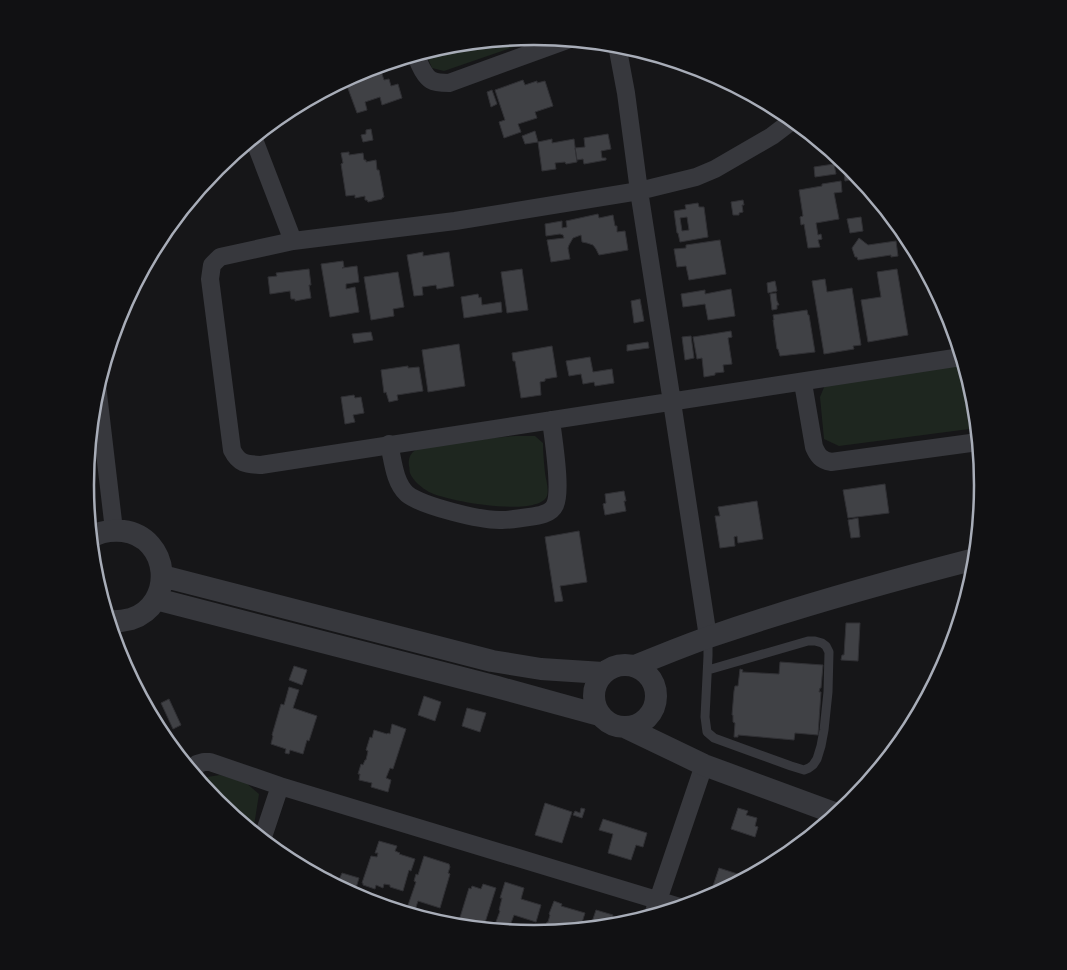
<svg xmlns="http://www.w3.org/2000/svg" width="1067" height="970" viewBox="0 0 1067 970" font-family="Overpass,sans-serif">
	<style>
		.green { fill: #1e261f }
		.building { fill: #404145; stroke: #303034; fill-rule: evenodd }
		.lines { fill: none; stroke-linecap: round; stroke-linejoin: round }
		.path { stroke: #3d3f44; stroke-width: 2.5; stroke-dasharray: 2.5 4; stroke-linecap: butt }
		.service { stroke: #37383d; stroke-width: 9 }
		.minor { stroke: #37383d; stroke-width: 18 }
		.tertiary { stroke: #37383d; stroke-width: 22 }
		.rim { fill: none; stroke: #a8adb8; stroke-width: 2.5 }
	</style>
	<rect width="100%" height="100%" fill="#161618"/>
	<!-- green -->
	<path class="green" d="M534,36L543,37L444,71L432,68L425,51L446,45Z
		M963,362L974,398L977,428L839,446L824,439L820,397L825,385Z
		M515,436H535L543,443C543,453 544,463 545,473C546,480 549,489 547,496C538,518 446,501 429,492C422,488 413,481 410,473C409,471 410,468 409,466C408,459 410,453 416,450C421,447 430,447 435,446C462,442 488,438 515,436Z
		M220,775L245,782L259,794L253,832L216,802L201,784L207,777Z"/>
	<!-- building -->
	<path class="building" d="M400,59L401,65L382,72L379,65Z
		M381,71L384,80L389,79L391,86L398,84L402,98L382,105L380,97L365,102L367,110L357,113L346,83Z
		M523,80L525,85L537,81V83L545,81L553,106L535,112L537,118L518,124L521,132L504,138L499,122L505,120L495,90Z
		M492,90L497,104L491,107L487,92Z
		M371,129L373,140L363,142L361,135L366,134V130Z
		M535,131L538,142L525,144L522,136Z
		M608,134L611,149L601,151L602,158H606V160L584,164L583,159L577,160L575,148L585,147L584,138Z
		M552,139V143L574,139L577,162L566,164L565,162L555,163L556,169L542,171L538,142Z
		M349,152V155L363,153L364,160H366V162L376,160L377,170H379L384,197L382,198V199L368,202L367,200H365V196L355,198V195L346,196L341,164L343,163L341,153Z
		M834,164L836,174L815,177L814,167Z
		M854,171L857,176L858,178L845,181L844,173Z
		M841,181L842,192L834,193L839,219L816,223L818,235L821,234L822,239L818,240L820,247L808,248L804,224L801,225L800,217L803,216L799,190L822,186V184Z
		M743,200L744,205H742L743,212L739,213V215H733L731,202Z
		M698,203L699,207H704L708,237L680,242L678,233H677L674,211L686,209L685,205ZM687,217L689,230L682,231L680,218Z
		M598,214L599,218L613,215L615,226H617V232L625,231L628,250L599,255L596,249L593,245L587,243L582,242L581,235L573,238L569,245L568,248L570,259L551,262L547,240L564,238L563,235L560,234L546,236L545,224L562,221V228L567,227L566,221Z
		M861,217L863,231L850,233L847,219Z
		M859,238L868,245L896,241L898,256L891,257V255L858,260L857,257H855L852,248Z
		M720,240L726,274L689,280L686,266L677,267L674,249L686,248V245Z
		M423,252V256L449,252L454,286L437,289L436,285L422,287L423,295L414,296L407,255Z
		M343,261L344,267L342,268L357,266L359,282L346,284V289L355,287L359,312L330,317L321,264Z
		M309,269L311,285H309L311,298L295,301V299H291L290,291L270,294L268,277L277,276L276,273Z
		M522,269L528,310L507,313L501,272Z
		M897,269L908,335L868,342L861,300L881,297L877,272Z
		M398,272L404,307L393,309L394,316L371,320L364,277Z
		M825,279L827,292L852,288L861,345L853,346L854,349L824,354L812,281Z
		M775,281L777,291L768,293L767,283Z
		M731,289L735,316L708,320L705,304L683,307L681,294L705,290V294Z
		M776,293L777,301L779,305H777V309L772,310L770,294Z
		M478,294L479,298L481,297L482,305L501,302L502,312L464,318L461,297Z
		M640,299L644,321L634,323L631,301Z
		M807,310L808,315H809L815,352L780,356L778,349H777L773,320H774L773,315Z
		M731,331L732,337L728,338L732,364L723,365L724,372L715,373V375L704,377L702,358L697,359L693,337Z
		M371,332L373,340L354,343L352,334Z
		M691,336L694,358L685,360L682,337Z
		M648,342L649,348L627,351V345Z
		M459,344L465,386L428,392L422,350Z
		M552,346L557,377L545,379V381L540,382L541,395L521,398L515,361H513L512,353Z
		M590,357L593,372L612,369L614,383L595,386L594,382L583,384L581,374L569,376L566,361Z
		M408,366V368L419,367L423,391L397,395L398,400L389,402L386,392L384,393L381,370Z
		M354,395L355,398L361,397L364,413L353,415L355,422L345,424L341,397Z
		M885,484L889,513L848,518L843,490Z
		M624,491L626,501H624L626,511L605,515L603,504L606,503L605,494Z
		M757,501L763,539L738,543L737,536L734,537L735,546L720,548L715,516H720L718,507Z
		M858,518L860,537L851,538L848,520Z
		M579,531L587,582L560,586L563,601L555,602L545,537Z
		M846,623H860L858,661L841,660L842,655H844Z
		M780,662L823,665L821,688H820L819,692H821L818,735L795,733L794,740L738,735V737H734L735,723L733,722V715H732L734,691L735,686H738L740,669L743,670L742,672L779,674Z
		M294,666L307,670L302,685L289,680Z
		M289,687L299,690L293,708L317,716L309,741L307,740L303,754L290,750L289,754L285,753L286,749L271,744L273,736L272,735L281,704L284,705Z
		M424,696L441,702L435,721L418,715Z
		M169,699L181,725L173,729L161,703Z
		M467,708L486,713L480,732L462,726Z
		M392,724L406,729L393,769L390,768L386,778L391,780L388,792L371,787L372,783L359,780L360,774H358L361,764L363,765L365,760H366L368,751L366,750L370,737L372,738L374,730L387,734L388,733L390,734Z
		M545,803L572,812L562,843L535,835Z
		M581,808L585,809L582,818L573,815L575,811L580,813Z
		M738,808L748,811L746,815L757,818L755,826L758,827L755,837L731,829Z
		M603,819L647,833L643,847L636,845L631,860L608,853L613,834L599,830Z
		M379,841L397,846L395,851L400,853L399,854L415,859L411,871L409,870L403,891L390,887V885L384,884L383,888L376,885L375,889L363,885V883H362L371,856L377,857L378,853H375Z
		M424,856L449,864L450,867L448,873L450,874L440,908L418,901L415,910L407,908L416,882L414,881L416,874L418,875Z
		M286,859L310,868L311,866L323,870V871L332,874L329,882Z
		M719,868L747,877L717,893L711,892Z
		M342,873L359,878L356,888L338,882Z
		M505,882L524,888L521,899L541,905L536,922L514,915L508,931L493,930L500,911L499,910L502,898H500Z
		M483,884L496,888L483,929L468,927L458,924L469,888L471,889L472,886L481,889Z
		M554,901L562,904L561,906L585,913L580,929L543,933L547,922H548L550,915L549,914Z
		M596,910L613,915L611,922L619,925L590,928Z"/>
	<g class="lines">
		<!-- path -->
		<path class="path" d="M87,465L91,498L87,507"/>
		<!-- service -->
		<path class="service" d="M708,638V656L705,717L707,732L714,738L791,766L804,770L809,768L813,765L817,759L821,746L824,730L828,692L829,652L826,646L822,643L815,641H808L708,670"/>
		<!-- minor -->
		<path class="minor" d="M617,45L626,93L639,191L672,402L708,637
			M415,54C419,62 423,75 431,80C436,83 443,83 449,83L567,40
			M793,120L772,136L715,169L696,177L639,191L455,221L293,241L220,257L212,265L210,279L232,450C239,464 246,464 261,465C494,427 728,395 961,357
			M253,137L293,241
			M803,383L814,447C818,456 821,460 831,462L978,442
			M97,385L114,530
			M389,444C393,460 394,482 407,494C422,506 482,521 502,520C511,520 520,518 529,517C538,516 551,514 555,505C562,490 553,438 551,420
			M193,774L197,764L204,762H210L280,786L680,907
			M262,840L280,786
			M653,915L704,765"/>
		<!-- tertiary -->
		<path class="tertiary" d="M90,538C100,531 111,530 123,531C170,537 176,604 131,619C123,621 116,622 108,621
			M162,576L492,661L541,669L603,673
			M156,599L497,687L599,715
			M594 696a31 31 0 1 1 62 0a31 31 0 1 1-62 0Z
			M635,666C659,656 684,646 709,637C796,607 886,582 975,559
			M627,728L704,765L837,814"/>
	</g>
	<!-- crop -->
	<path d="M0 0H1067V970H0ZM94 485a440 440 0 1 1 880 0a440 440 0 1 1-880 0Z" fill="#111113" fill-rule="evenodd"/>
	<path class="rim" d="M94 485a440 440 0 1 1 880 0a440 440 0 1 1-880 0Z"/>
</svg>
